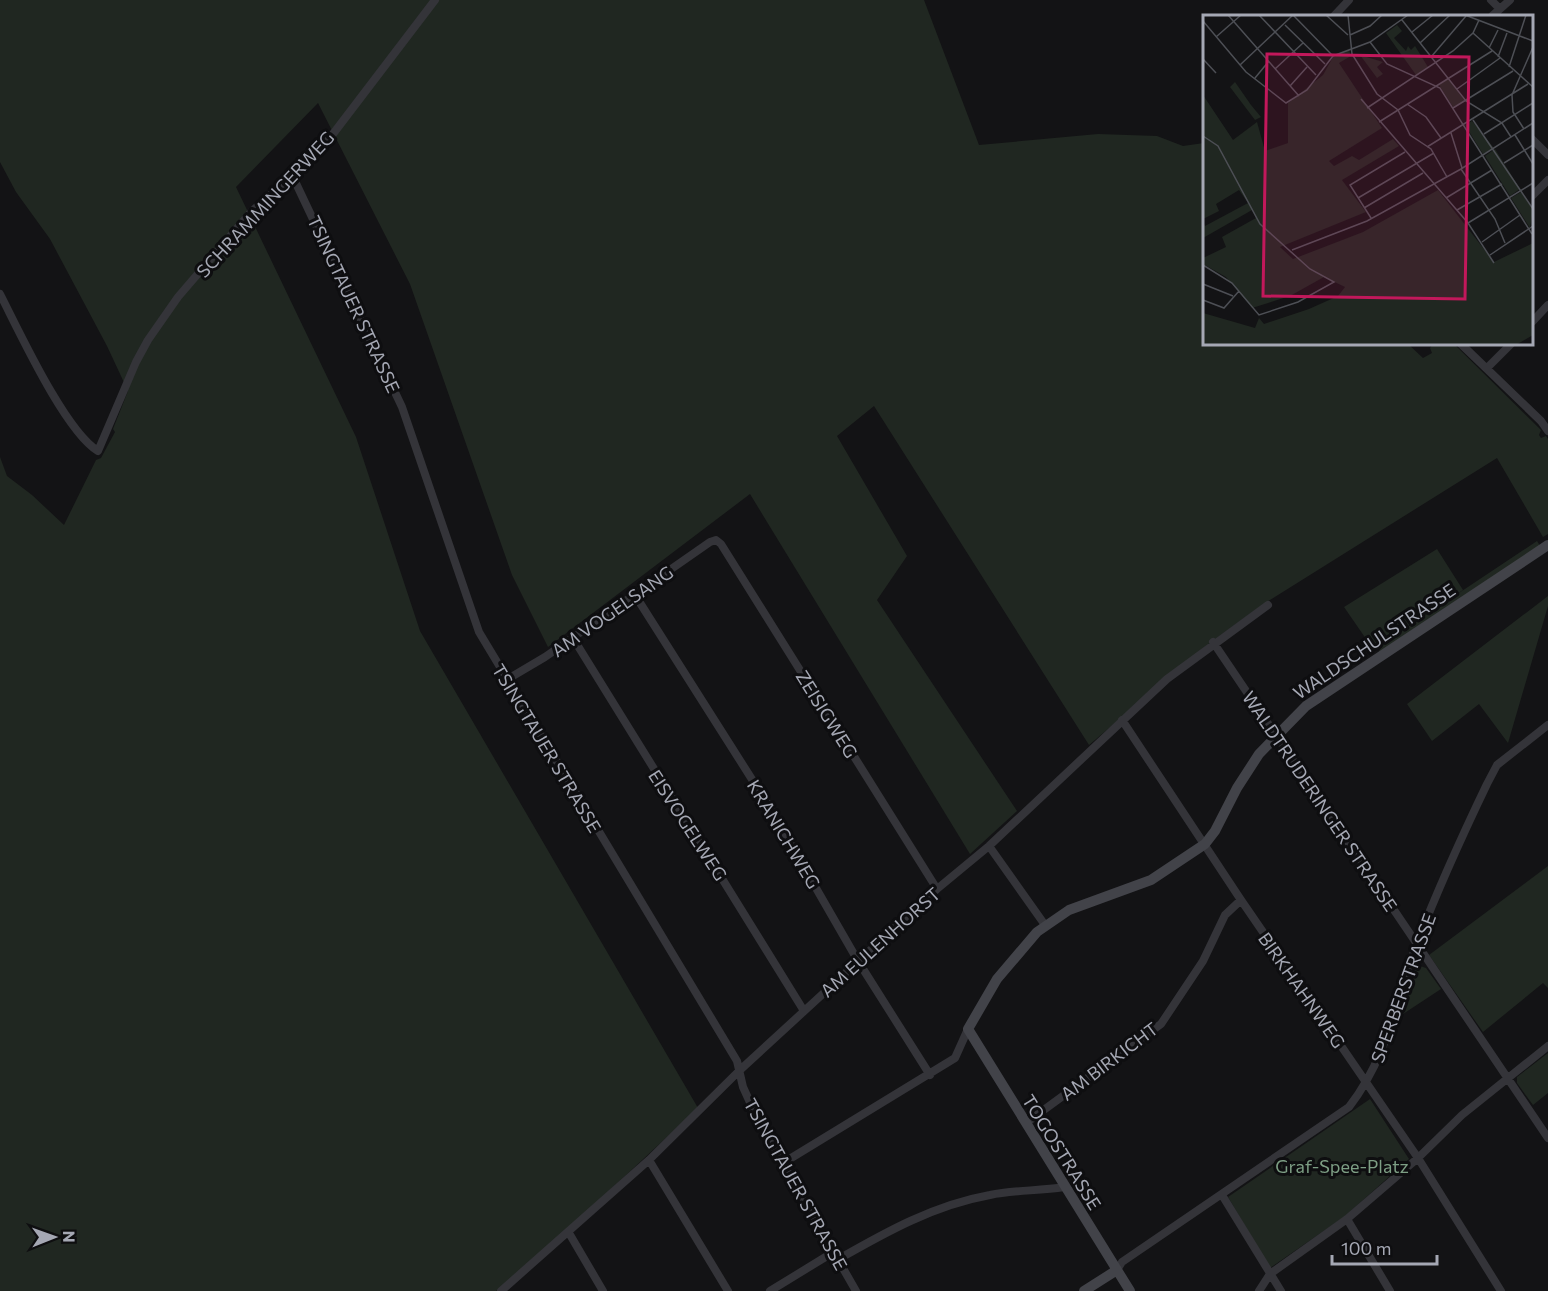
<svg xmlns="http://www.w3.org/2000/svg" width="1548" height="1291" viewBox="0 0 1548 1291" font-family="Commissioner,sans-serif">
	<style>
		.green { fill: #202721 }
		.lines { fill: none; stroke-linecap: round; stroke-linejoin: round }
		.street { stroke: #343439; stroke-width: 8 }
		.secondary { stroke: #424349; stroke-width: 10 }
		.labels { text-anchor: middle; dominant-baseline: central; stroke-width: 6; stroke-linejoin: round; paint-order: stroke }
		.street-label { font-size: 18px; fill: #a5a8b4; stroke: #0e0e10 }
		.park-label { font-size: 18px; fill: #7d9e84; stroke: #0e0e10 }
		.inset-road { fill: none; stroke: #4d4f55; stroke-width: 1.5 }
		.view { fill: #c2185b; fill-opacity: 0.15; stroke: #c2185b; stroke-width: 3 }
		.inset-edge { fill: none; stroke: #a5a8b4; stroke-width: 3 }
	</style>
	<rect width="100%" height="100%" fill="#131315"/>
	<!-- green -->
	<path class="green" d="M0,0H924L979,145L1098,134L1157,136L1183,146L1204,143V344H1408L1423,358L1432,353L1430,348L1433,344H1454L1541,430L1539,435L1541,438L1546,436L1548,439V534L1543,537L1497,458L1265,603L1211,642L1089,745L874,406L837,436L907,556L877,600L1017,811L970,854L750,494L548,647L512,575L410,284L318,103L236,187L356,437L420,631L698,1108L567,1230L496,1291H0V457L7,476L32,495L64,525L96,460L101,458L115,432L113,429L128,391L107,346L50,239L16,192L0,162Z
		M1537,541L1542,549L1379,657V651L1384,643Z
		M1437,549L1463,590L1373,649L1344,607Z
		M1548,596V606L1508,743L1479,704L1432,741L1407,704Z
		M1548,866V988L1543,983L1483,1032L1429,955Z
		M1420,966L1426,968L1441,989L1403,1014L1415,969Z
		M1548,1053V1093L1533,1105L1517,1083V1077Z
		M1370,1099L1409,1159L1344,1217L1270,1268L1228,1197Z"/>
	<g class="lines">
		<!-- street -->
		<path class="street" d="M1491,0L1500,9
			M1334,16L1349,0
			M1492,16L1510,0
			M1532,139L1548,155
			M293,177L402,407L479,632L737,1061L743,1087L758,1120L856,1291
			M1532,196L1548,180
			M0,294C19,331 65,431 98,451L136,362L148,340L178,297L251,212L320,151L435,0
			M1532,322L1548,305
			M1461,344L1541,421L1548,431
			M1487,368L1511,344
			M635,595L767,803L858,961L930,1075
			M573,638L804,1011
			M1213,642L1548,1138
			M506,680L545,657L710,542L716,540L721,544L937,889
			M1122,720L1241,900L1418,1158L1501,1291
			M989,846L1045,925
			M1026,1123L1161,1024L1203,961L1225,915L1241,900
			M649,1160L728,1291
			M783,1163L955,1058L968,1029
			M1222,1195L1281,1291
			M1347,1219L1390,1291
			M569,1233L603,1291
			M837,1260C886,1232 934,1205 990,1195C1014,1190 1039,1191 1064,1187
			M1117,1270L1122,1262L1349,1107C1389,1055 1395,1002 1417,943C1438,889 1462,836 1487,784L1497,765L1548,725
			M501,1291L649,1160L740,1070L937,889L989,846L1167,679L1268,605
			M770,1291L832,1253
			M1259,1291L1270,1274L1347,1219L1418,1158L1462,1115L1548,1046"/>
		<!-- secondary -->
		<path class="secondary" d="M1084,1291L1117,1270
			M1130,1291L968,1029L997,979L1037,932L1069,910L1151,880L1205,844L1215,831L1237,788L1259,754L1306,706L1548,545"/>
	</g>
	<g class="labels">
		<!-- street labels -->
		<g class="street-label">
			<text transform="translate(265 204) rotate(-47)">SCHRAMMINGERWEG</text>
			<text transform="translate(354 304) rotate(65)">TSINGTAUER STRASSE</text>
			<text transform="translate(612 611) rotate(-35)">AM VOGELSANG</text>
			<text transform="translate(1374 641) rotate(-34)">WALDSCHULSTRASSE</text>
			<text transform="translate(827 714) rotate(58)">ZEISIGWEG</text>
			<text transform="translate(547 748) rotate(59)">TSINGTAUER STRASSE</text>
			<text transform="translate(1320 801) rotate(56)">WALDTRUDERINGER STRASSE</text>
			<text transform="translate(688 825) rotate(57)">EISVOGELWEG</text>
			<text transform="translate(784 834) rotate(59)">KRANICHWEG</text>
			<text transform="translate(880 942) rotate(-42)">AM EULENHORST</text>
			<text transform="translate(1403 988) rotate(-70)">SPERBERSTRASSE</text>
			<text transform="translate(1302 990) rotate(55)">BIRKHAHNWEG</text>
			<text transform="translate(1109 1061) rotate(-37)">AM BIRKICHT</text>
			<text transform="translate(1062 1152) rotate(58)">TOGOSTRASSE</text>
			<text transform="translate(796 1184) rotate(61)">TSINGTAUER STRASSE</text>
		</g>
		<!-- park labels -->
		<g class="park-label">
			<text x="1342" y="1166">Graf-Spee-Platz</text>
		</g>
	</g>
	<!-- overview -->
	<g transform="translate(1203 15)">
		<rect width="330" height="330" fill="#131315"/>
		<path d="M194,10L199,16L191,23L203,36L205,31L208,35L212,31L225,52L213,60L183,18ZM146,35L148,41L136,48L179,113L126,146L131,151L149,141L156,145L190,124L196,131L139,165L163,197L77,232L90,244L160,217L235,175L291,247L330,228V320L313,330H0V298L52,313L56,303L61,309L106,294L135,281L142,272L121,262L87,281L49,293L23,262L0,249V243L23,232L19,222L53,203L49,195L0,223V207L2,211L45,188L36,175L13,189L16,196L0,204V80L30,125L54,107L62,136L85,128V88L120,60L130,42ZM157,40L180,47L174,52L180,59L174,63ZM245,64L262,86L250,92L236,70ZM32,67L48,90L58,102L52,105L27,72ZM269,106L291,133L280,139L262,110ZM292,134L317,174L307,181L282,141ZM318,177L330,195L327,213L308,183Z" fill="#202721"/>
		<path class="inset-road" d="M25,0L96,81M56,0L113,60M123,0L145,20M145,0L149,39L174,79L195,95L207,120L228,134L244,162M262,0L330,26M199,5L263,86L299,108L308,122M0,6L43,57L83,88L104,75L130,41L167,27L205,0M82,10L122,49M209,17L230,0M270,18L330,72M147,20L167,11L179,0M13,22L38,0M167,27L184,49L237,73L329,219M217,28L247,0M286,33L295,15M228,42L263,1M295,42L304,18M0,44L13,58M37,50L90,0L130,41M306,52L323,0M72,54L100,28M52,63L66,46M87,71L104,52M254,74L297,43M158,84L265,208L291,248M204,89L223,102L238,123M164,93L250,36L270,18L276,5M250,93L310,56M270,105L330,194M176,107L289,36M321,114L310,97L309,80L330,32M248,118L259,153M281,119L330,88M312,120L330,149M0,121L15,131L57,209L107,254L131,267L95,287L56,300L29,268L0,250M224,132L325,69M301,148L330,130M258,154L292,204L302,228M155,183L231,138M243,183L289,155M161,193L220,158M254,195L299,169M168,203L147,170L202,137M265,208L330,168M279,227L317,200M89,235L164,206L258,154L330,108M287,240L330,211M0,269L30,281M0,285L21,293L36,276"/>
		<path class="view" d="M64,39L266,42L262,284L60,281Z"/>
		<rect width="330" height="330" class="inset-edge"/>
	</g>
	<!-- north arrow -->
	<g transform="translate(54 1237) rotate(89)" stroke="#0e0e10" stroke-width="4.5" paint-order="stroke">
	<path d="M0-4.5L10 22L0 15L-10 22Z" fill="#a5a8b4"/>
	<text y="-9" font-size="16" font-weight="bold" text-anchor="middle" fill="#a5a8b4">N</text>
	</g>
	<!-- scale -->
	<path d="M1332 1255v9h105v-9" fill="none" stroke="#a5a8b4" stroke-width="3"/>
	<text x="1341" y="1255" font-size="18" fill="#a5a8b4" stroke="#0e0e10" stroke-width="4.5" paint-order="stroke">100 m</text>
</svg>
